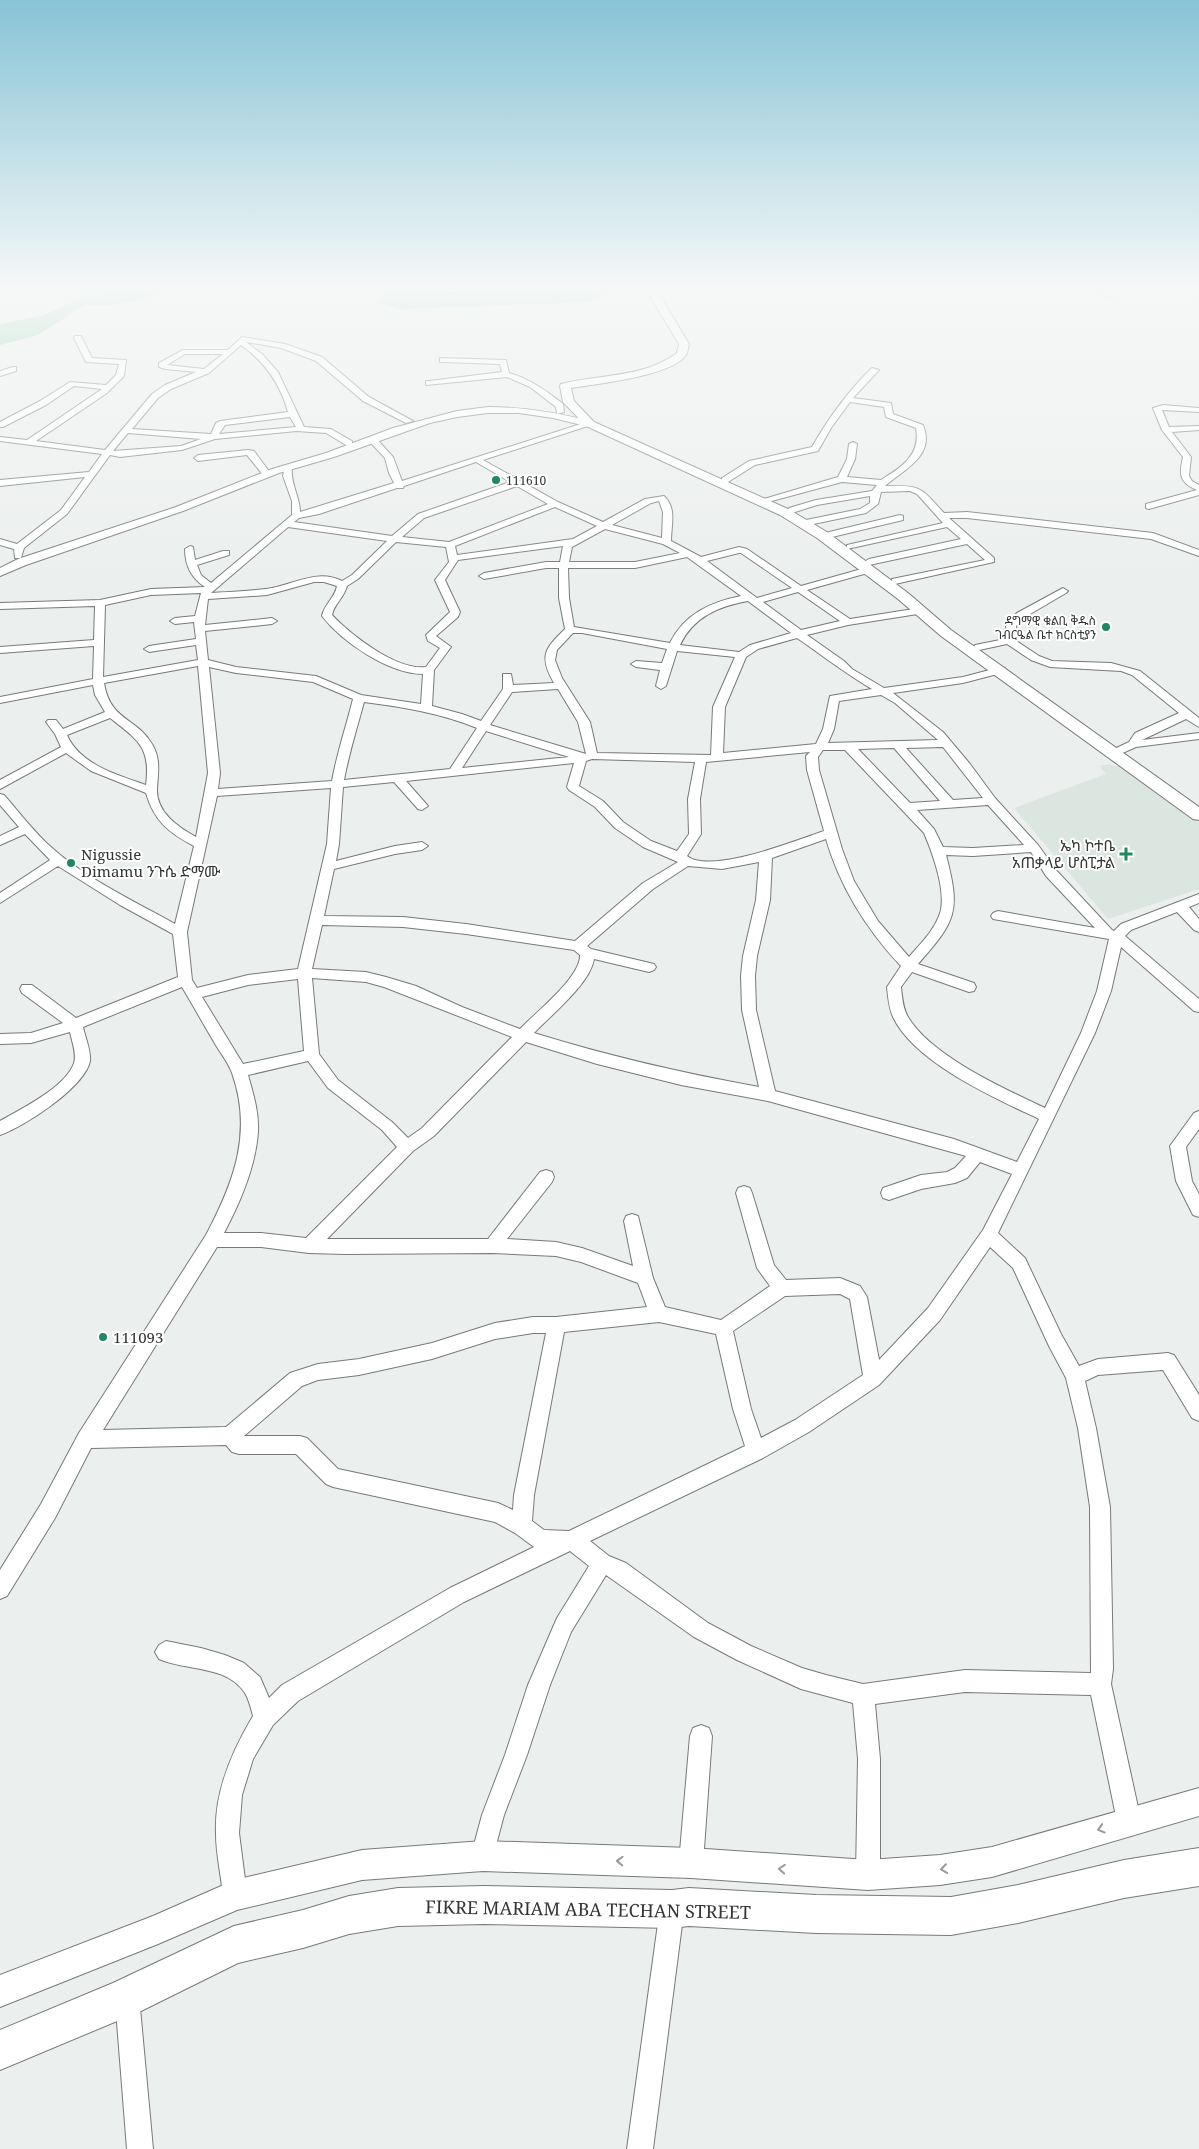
<svg xmlns="http://www.w3.org/2000/svg" width="1199" height="2149" viewBox="0 0 1199 2149" font-family="'Noto Serif','Noto Sans Ethiopic',serif">
	<style>
		.built { fill: #dae6df }
		.forest { fill: #87caab }
		.lines { fill: none; stroke-linecap: round; stroke-linejoin: round }
		.minor-casing { stroke: #777a78; stroke-width: 2 }
		.tertiary-casing { stroke: #777a78; stroke-width: 2 }
		.secondary-casing { stroke: #777a78; stroke-width: 2 }
		.primary-casing { stroke: #777a78; stroke-width: 2 }
		.minor { fill: #fff; fill-rule: evenodd }
		.tertiary { fill: #fff; fill-rule: evenodd }
		.secondary { fill: #fff; fill-rule: evenodd }
		.primary { fill: #fff; fill-rule: evenodd }
		.oneway { stroke: #9a9a9a }
		.poi-dot { fill: #208762; stroke: #fff; stroke-width: 2 }
		.labels { text-anchor: middle; dominant-baseline: central; stroke-width: 4; stroke-linejoin: round; paint-order: stroke }
		.far-poi-label { font-size: 12px; fill: #343635; stroke: #fff; text-anchor: start }
		.poi-label { font-size: 15px; fill: #343635; stroke: #fff; text-anchor: start }
		.near-street-label { font-size: 18px; fill: #343635; stroke: #fff }
	</style>
	<rect width="100%" height="100%" fill="#ebefed"/>
	<!-- built -->
	<path class="built" d="M1109,764L1114,766H1122L1199,820V889L1108,919L1014,808L1106,774L1100,766Z"/>
	<!-- forest -->
	<path class="forest" d="M142,286H180L147,298L112,305H85L38,335L0,345V324L45,315L80,298Z
		M320,286H629L631,291L610,292L589,302L400,309L377,302L389,288L316,291Z"/>
	<g class="lines">
		<defs>
			<path id="minor" d="M438,286H444L443,290C451,290 458,286 466,286C458,293 448,295 437,292Z
				M1088,286H1096L1113,296L1108,297Z
				M75,336H81L92,358L126,360L124,376L107,393L36,441L105,450L152,394L165,385L196,372L165,369L159,367V363L183,350H228L242,337L285,344L322,357L369,397L413,421L406,423L363,401L316,361L281,348L246,342L262,354L278,372L304,427L331,429L352,441V445H346L326,433L296,431L215,439L182,450L120,457L110,455L67,514L24,548L21,558H15L14,549L0,545V539L17,544L61,510L85,477L0,486V480L89,472L102,454L0,441V437L27,440L102,389L74,386L46,405L3,427H0V422L40,401L70,382L106,385L116,375L119,364L86,362L74,338ZM241,345C265,362 280,383 288,412L220,421L216,423L211,434L132,429L158,398L171,389L209,373ZM185,354H223L204,369L167,365ZM290,417L296,427L219,434L225,425ZM128,433L201,439L181,446L113,451Z
				M440,358L506,360L509,373C530,379 547,391 563,404L564,412L557,414L556,407L530,387L507,377L426,385V381H429L502,372L500,364L443,362H440Z
				M13,367H16V371L0,376V371Z
				M872,368L879,370L853,398L891,403L893,414L923,425C936,456 903,470 885,486C921,485 920,487 944,513L967,512L1153,533L1199,550V556L1151,539L967,518H949L994,558V562L895,584L892,583V579L985,560L967,544L869,565L864,562L869,559L961,539L947,527L847,549V545L943,523L917,494L910,491L881,492L878,504L866,513L804,526L799,523L801,521L860,509L870,503V496L817,505L792,513L788,510L789,508L816,500L872,491L877,485L842,482L768,502L764,499L838,477L847,459L849,444L853,442L857,444L855,459L847,477L881,480C902,467 921,455 916,428L886,417L884,407L850,402L831,428L818,451L755,465L728,482H722V478L749,461L812,447C828,419 848,391 872,368Z
				M1163,405L1199,408V412L1162,410L1169,427L1199,426V430L1172,432L1191,457L1189,476L1192,481L1199,485V495L1149,509L1146,508V504L1197,490C1179,483 1179,474 1183,457L1162,430L1153,408Z
				M587,422L594,424L483,460L558,502L603,522L645,499L664,496C677,508 671,525 671,541L701,557L739,547L747,549L801,586L865,568H871V572L807,590L850,619L920,608L925,611L924,613L848,625L807,635L844,661L852,669L884,688L963,677L1001,667L1005,668L1006,670L1005,672L963,683L893,693L943,732L970,764L995,798L1038,845L1056,870L1112,930L1114,931L1121,924L1199,894V903L1189,907L1199,919V932L1194,930L1177,912L1131,930L1125,936L1199,999V1012L1194,1011L1121,947L1111,991L1095,1033L998,1233L1025,1258L1061,1334L1079,1366L1098,1359L1168,1353L1174,1355L1199,1395V1421L1192,1418L1163,1370L1098,1375L1085,1381L1096,1428L1110,1507L1113,1669L1111,1684L1141,1821L1137,1829L1129,1833L1121,1829L1117,1821L1091,1695L965,1692L875,1704L880,1759V1875L876,1883L868,1887L860,1883L856,1875L858,1759L853,1703L801,1689L737,1660L694,1637L606,1575L571,1632L550,1685L527,1755L504,1815L491,1864L483,1868L475,1864L471,1856L482,1815L505,1755L528,1685L557,1618L589,1566L570,1551L464,1602L298,1701L273,1725L253,1759L242,1795L239,1833L247,1895L243,1903L235,1907L227,1903L223,1895C221,1875 216,1854 216,1834C214,1792 232,1751 253,1716C251,1708 249,1700 245,1693C227,1665 186,1671 159,1659L155,1652L159,1645L166,1641L201,1648L225,1655L244,1663L260,1677L269,1698L282,1685L450,1588L534,1547L515,1533L495,1522L333,1487L326,1484L296,1454H239L232,1452L226,1445L91,1448L55,1518L7,1596L0,1599V1570L41,1504L79,1433L206,1235C234,1182 253,1132 232,1073C229,1064 222,1055 217,1047C205,1027 194,1007 182,987L83,1027C85,1037 91,1050 90,1061C85,1087 24,1127 0,1135V1121C21,1109 66,1087 74,1063C77,1054 72,1042 70,1032L31,1043L0,1044V1034L31,1033L63,1023L22,993L20,989L22,985H32L76,1018L178,977L173,934L120,905L58,866L0,903V893L50,860L25,834L0,845V836L19,827L0,805V794L4,795C19,812 34,832 51,847C83,877 136,902 175,924L194,846C169,833 154,821 146,793L91,771L66,753L0,789V780L61,747L55,734L46,722L48,720H56L63,729L105,712L95,695L93,685L0,703V697L93,679L94,646L0,653V647L94,640L95,606L0,609V603L100,600L151,589L205,587C191,578 185,565 185,549L190,546L193,547L195,560L223,551H229V555L197,565L201,575L211,583L292,515V501L283,476L285,466L292,468C290,483 300,497 300,512L394,483L389,473L385,458L369,441V437H375L393,457L402,481ZM476,462L510,482L418,514L392,536L294,522L299,518L319,514L397,488H403L404,486ZM517,486L548,504L449,542L402,537L424,518ZM659,501L663,512L662,538L612,525L651,503ZM555,507L597,526L573,539L457,555L455,546ZM288,527L387,541L352,575L342,581C316,568 292,586 266,589C248,591 229,592 211,593ZM605,529L663,544L680,553L635,562H569L572,547ZM396,542L446,547L449,562L435,580L450,612L426,635L428,641L440,648L426,667C397,671 351,635 332,615C334,604 344,598 347,586L358,579ZM563,546L560,562H546L484,573L479,576L484,579L546,568H559V598L565,629C544,649 539,657 554,683L513,685L511,674H503V689L481,721L462,714L432,706L434,670L451,647L436,636L458,617L460,612L445,580L458,560ZM739,553H741L792,588L757,598L707,561ZM687,557L741,596C711,602 684,614 670,643L574,627L569,598L568,568H635ZM314,582H324L337,586C335,598 324,604 322,616C342,642 389,674 423,674L421,704L361,695L316,676L236,667L208,660L205,631L272,624L277,621L272,618L205,625L208,599L267,595ZM798,592L840,621L801,630L763,602ZM201,593L195,616L175,618L170,621L175,624L194,622L196,639L149,646L144,649L149,652L196,645L198,660L103,677L105,605L151,595ZM748,601L791,633L750,645L739,652L680,645C693,617 719,606 748,601ZM573,633H582L667,649L662,663L636,661L631,664L636,667L660,670L656,686L661,689L666,686L677,651L735,657L713,707L711,755L597,753L590,722L562,678L555,660L557,650ZM797,638C822,655 846,674 872,689L830,696L823,729L816,744L723,753L725,707L746,657L758,649ZM198,666L208,773L196,837C178,827 156,812 157,789C158,772 161,759 152,744C136,717 110,721 104,683ZM209,667L236,673L313,682L353,699C346,727 337,753 332,781L218,789L220,773ZM558,689L578,722L586,754L490,725L512,692ZM881,695L895,703L938,740L828,743L834,729L839,701ZM364,702C403,707 440,713 477,728L450,769L344,780C349,753 357,728 364,702ZM110,718C138,740 151,747 146,785C118,775 80,765 67,735ZM486,731L569,757L462,768ZM943,747L983,798L953,800L906,748ZM894,748L940,801L910,803L858,749ZM823,750H845L924,833C933,854 948,895 939,916C933,932 920,944 909,957L878,921L854,881L842,849L819,770L818,757ZM810,752L806,756L807,770L824,831C797,840 711,875 687,856L701,834L700,799L706,762ZM592,759L695,762L688,799L689,834L677,851L651,841L623,822L603,801L579,786L586,761ZM574,763L567,787L569,790L595,807L615,828L643,847L678,862L643,883L575,941L466,924L403,917L324,916L334,869L395,854L422,850L428,846L422,842L395,846L336,861L339,844L343,787L394,782L418,809L422,810L428,806L406,781ZM331,788L327,844L298,969L248,975L197,988L192,980L187,932L217,796ZM988,805L1024,845L973,848L943,847L934,829L917,810ZM826,839C840,887 867,930 901,966L887,987C888,997 889,1008 893,1017C915,1063 995,1098 1039,1119L1017,1162L954,1139L775,1091L756,1010L755,976L757,956L770,900L772,858ZM1031,852L1046,876L1095,928L998,911L993,913L991,916L993,919L1109,939L1097,991L1081,1033L1045,1108C1005,1089 931,1056 908,1017C903,1009 902,997 901,987L912,972L969,992L974,991L976,987L974,983L918,964C956,921 961,912 946,855L973,856ZM759,862L756,900L743,956L741,976L742,1010L759,1087C682,1073 608,1056 534,1033C551,1015 590,984 594,959L649,972L654,970L656,967L654,964L591,949L587,946L653,889L688,866L722,869ZM322,925L403,927L466,934L574,950L580,955C581,977 536,1012 520,1029L462,1007L416,986L386,977L366,972L312,969ZM312,978L366,982L384,987L512,1037L422,1128L408,1138L392,1122L338,1080L319,1054ZM298,979L304,1051L243,1064L202,997L248,985ZM526,1042L597,1064L681,1085L768,1101L966,1156L955,1168L947,1172L921,1175L883,1188L881,1193L883,1198L889,1200L921,1189L955,1183L967,1178L980,1162L1012,1174L983,1230L928,1308L879,1360L867,1297L860,1286L840,1278L786,1280L774,1265L752,1193L750,1188L744,1186L738,1188L736,1193L757,1268L770,1286L721,1320L665,1307L653,1278L638,1216L632,1214L626,1216L624,1221L633,1266L582,1248L556,1242L507,1239L552,1182L554,1177L552,1172L546,1170L540,1172L488,1239H327L413,1151L434,1136ZM308,1061L328,1088L382,1130L397,1147L306,1238L261,1233H224C240,1203 256,1166 258,1131C259,1112 253,1093 248,1075ZM217,1247H261L309,1253L345,1254L492,1253L556,1256L581,1262L638,1283L647,1307L556,1317H533L495,1323L432,1343L359,1359L318,1364L290,1373L226,1427L103,1430ZM990,1247L1013,1268L1049,1346L1066,1378L1078,1428L1090,1507L1091,1673L965,1670L863,1684L826,1675L802,1668L751,1646L708,1623L626,1563L609,1556L590,1541L763,1458L809,1432L879,1385L940,1320ZM840,1294L850,1299L863,1375L795,1420L761,1438L751,1409L733,1331L785,1296ZM659,1322L716,1334L733,1409L745,1446L569,1531L544,1530L532,1521L534,1495L564,1332ZM533,1333H546L514,1495L513,1510L498,1503L338,1469L307,1438L300,1436H244L302,1386L318,1380L359,1375L432,1359L495,1339Z
				M248,450L254,451L271,474L270,476H264L247,455L198,461L194,458L198,455Z
				M900,515L903,516V520L832,537L827,534L829,532Z
				M1063,588L1068,591L1066,593L1025,617L1016,626L1017,635L1015,640L1039,656L1052,661L1111,663L1140,671L1199,718V727L1186,719L1142,740L1199,733V739L1136,747L1118,755H1110L1108,753L1110,751L1129,742L1135,733L1179,713L1132,675L1121,671L1050,667L1031,660L1007,644L979,650L974,647L975,645L1005,639L1007,635L1006,626L1017,613Z
				M1199,1111V1129L1186,1147L1192,1181L1199,1194V1217L1193,1215L1176,1181L1170,1146L1194,1113Z
				M701,1725L709,1728L712,1736L703,1863L699,1871L691,1875L683,1871L679,1863L690,1736L693,1728Z
				M672,1897L680,1901L684,1909L653,2149H627L660,1909L664,1901Z
				M127,1985L136,1988L139,1997L153,2149H127L115,1997L118,1988Z"/>
			<path id="tertiary" d="M488,407C525,407 558,413 594,422L595,424L590,427L553,418L519,413H488L457,417L430,423L334,457L279,473L183,511L26,565L0,576V568L18,559L176,507L272,469L326,453L393,428L457,411Z
				M1199,1788V1816L992,1877L940,1885L868,1890L691,1878L483,1871L362,1880L237,1910L158,1944L0,2007V1975L153,1916L235,1880L362,1850L483,1841L691,1848L868,1860L940,1855L992,1847Z"/>
			<path id="secondary" d="M644,286H654L689,344C688,347 688,352 686,355C672,376 596,384 571,388L574,401L594,422L788,509L827,532L908,593L951,630L1199,807V820L1193,819L941,636L898,599L817,538L780,515L586,426L563,402L560,386L561,384C600,374 644,378 677,353L679,344Z"/>
			<path id="primary" d="M1199,1848V1886L1124,1898L1018,1923L951,1935L816,1933L689,1926L672,1928L484,1924L398,1926L349,1934L303,1948L238,1963L141,2011L0,2070V2030L113,1983L234,1926L303,1910L349,1896L398,1888L484,1886L672,1890L689,1888L816,1895L951,1897L1018,1885L1124,1860Z"/>
		</defs>
		<!-- minor casing -->
		<use href="#minor" class="minor-casing"/>
		<!-- tertiary casing -->
		<use href="#tertiary" class="tertiary-casing"/>
		<!-- secondary casing -->
		<use href="#secondary" class="secondary-casing"/>
		<!-- primary casing -->
		<use href="#primary" class="primary-casing"/>
		<!-- minor -->
		<use href="#minor" class="minor"/>
		<!-- tertiary -->
		<use href="#tertiary" class="tertiary"/>
		<!-- secondary -->
		<use href="#secondary" class="secondary"/>
		<!-- primary -->
		<use href="#primary" class="primary"/>
	</g>
	<!-- one-way arrows -->
	<defs><path id="oneway-chevron" d="M-2-3.5L2.5 0L-2 3.5" fill="none" stroke-width="1.6" stroke-linecap="round" stroke-linejoin="round" transform="scale(1.25)"/></defs>
	<g class="oneway">
		<use href="#oneway-chevron" transform="translate(1101 1829) rotate(163)"/>
		<use href="#oneway-chevron" transform="translate(620 1861) rotate(-178)"/>
		<use href="#oneway-chevron" transform="translate(782 1869) rotate(-176)"/>
		<use href="#oneway-chevron" transform="translate(944 1869) rotate(172)"/>
	</g>
	<!-- sky -->
	<linearGradient id="sky" x2="0" y2="1"><stop stop-color="#87c3d6"/><stop offset="0.49" stop-color="#f6f8f7"/><stop offset="1" stop-color="#f6f8f7" stop-opacity="0"/></linearGradient>
	<rect width="1199" height="587" fill="url(#sky)"/>
	<!-- markers -->
	<g class="poi-dot">
		<circle cx="496" cy="480" r="5"/>
		<circle cx="1106" cy="627" r="5"/>
		<path d="M1123.5 846.5h5v5h5v5h-5v5h-5v-5h-5v-5h5z"/>
		<circle cx="71" cy="863" r="5"/>
		<circle cx="103" cy="1337" r="5"/>
	</g>
	<g class="labels">
		<!-- far-poi labels -->
		<g class="far-poi-label">
			<text x="506" y="480">111610</text>
			<text x="1096" y="620" text-anchor="end">ዳግማዊ ቁልቢ ቅዱስ<tspan x="1096" dy="14">ገብርዔል ቤተ ክርስቲያን</tspan></text>
		</g>
		<!-- poi labels -->
		<g class="poi-label">
			<text x="1115" y="845" text-anchor="end">ኤካ ኮተቤ<tspan x="1115" dy="17">አጠቃላይ ሆስፒታል</tspan></text>
			<text x="81" y="854">Nigussie<tspan x="81" dy="17">Dimamu ንጉሴ ድማሙ</tspan></text>
			<text x="113" y="1337">111093</text>
		</g>
		<!-- near-street labels -->
		<g class="near-street-label">
			<text transform="translate(588 1909) rotate(1)">FIKRE MARIAM ABA TECHAN STREET</text>
		</g>
	</g>
</svg>
